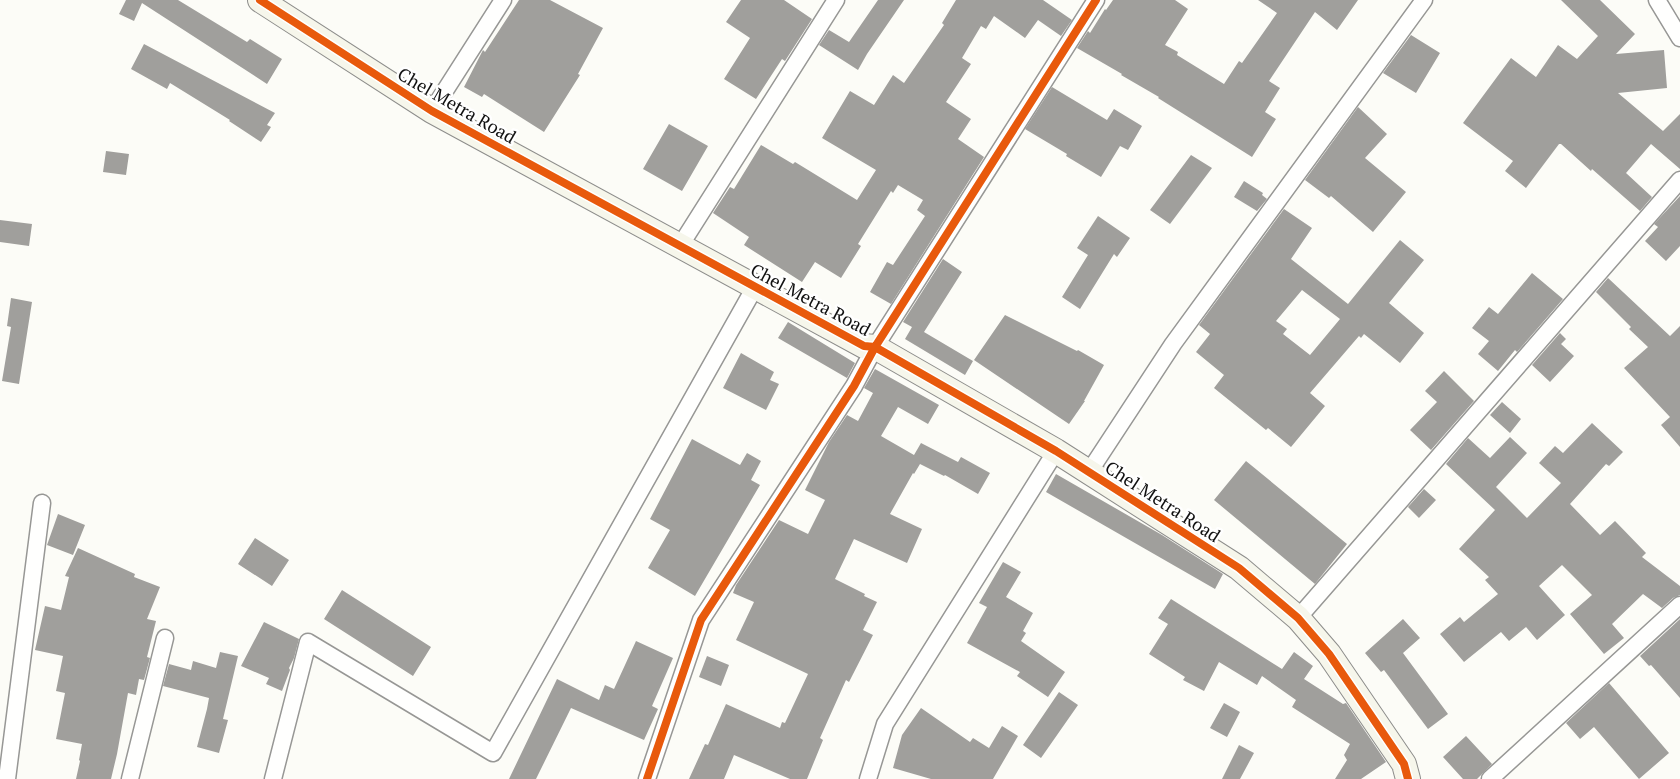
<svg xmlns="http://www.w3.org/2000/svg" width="1680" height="779" viewBox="0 0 1680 779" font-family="'PT Serif',serif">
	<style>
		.building { fill: #a09f9c; fill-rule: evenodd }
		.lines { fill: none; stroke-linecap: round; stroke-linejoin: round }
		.street-casing { stroke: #979795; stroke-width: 19 }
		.secondary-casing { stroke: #8d8d8b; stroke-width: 26 }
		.street { stroke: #fffffe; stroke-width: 16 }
		.secondary { stroke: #f6f6eb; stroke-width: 24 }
		.cycleway-casing { stroke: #fff; stroke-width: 11 }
		.cycleway { stroke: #e8590c; stroke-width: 8 }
		.labels { text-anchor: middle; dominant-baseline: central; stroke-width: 5; stroke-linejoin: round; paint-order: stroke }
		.street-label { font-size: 18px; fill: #111; stroke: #fff }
	</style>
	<rect width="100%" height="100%" fill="#fcfcf7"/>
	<!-- building -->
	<path class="building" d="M126,0H178L247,42L250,39L282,59L267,84L142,3L134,21L119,14Z
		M519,0H550L603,28L578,74L580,75L544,132L484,94L482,97L464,87L483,50L485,52Z
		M741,0H784L812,19L785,61L782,59L756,99L724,79L750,38L726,22Z
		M878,0H904L867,54L858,70L819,45L829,30L849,42Z
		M956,0H1043L1072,20L1061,36L1038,20L1025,38L994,16L986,29L981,26L962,58L971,64L946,102L971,119L958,139L984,157L891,304L870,292L887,262L893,265L925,216L917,210L923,200L898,185L893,193L891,191L858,244L861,246L841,278L815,262L802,282L744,245L749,237L713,213L730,187L734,189L761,145L793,164L795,162L857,200L876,170L822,138L850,91L874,105L893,75L904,83L944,25L942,23Z
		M1113,0H1175L1188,9L1165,45L1178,52L1177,55L1224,84L1239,61L1242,63L1277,13L1258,0H1358L1337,30L1315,12L1269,81L1280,88L1265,112L1276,119L1252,157L1158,98L1159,97L1121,75L1122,74L1077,48L1088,31L1090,33L1105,9L1106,10Z
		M1561,0H1600L1635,34L1616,54L1664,50L1667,88L1618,93L1663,131L1680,114V169L1651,144L1626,173L1652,197L1640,211L1592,169L1591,171L1561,144H1559L1526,188L1505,171L1513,161L1463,123L1511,58L1536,77L1558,45L1577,59L1598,36Z
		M1411,35L1440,53L1416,93L1383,73Z
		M144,44L275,113L267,125L271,127L261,142L229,121L230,120L170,83L167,89L131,69Z
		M1052,87L1107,120L1114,109L1142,126L1128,150L1120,146L1101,177L1066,156L1067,154L1025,129Z
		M1358,107L1387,134L1365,158L1406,192L1373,232L1331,196L1329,198L1305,180Z
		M669,124L708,146L682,191L643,169Z
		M106,151L129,154L126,175L103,172Z
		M1191,155L1212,168L1170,224L1150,210Z
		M1244,181L1263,193L1262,195L1267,199L1257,211L1234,197Z
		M1680,196V246L1666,261L1645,241L1658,227L1654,224Z
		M1284,209L1312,228L1291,259L1348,304L1400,240L1424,260L1389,303L1424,333L1400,363L1364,334L1361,338L1359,336L1310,393L1325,406L1291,447L1268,428L1266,430L1214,388L1224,375L1196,352L1210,334L1199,325ZM1302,290L1340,319L1310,355L1283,334L1287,329L1276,321Z
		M1098,216L1130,238L1117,257L1114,254L1080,309L1062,297L1088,255L1077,248Z
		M0,220L32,224L29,246L0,242Z
		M943,259L962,272L924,332L973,361L965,375L905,339L912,327L903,322Z
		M1532,273L1563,299L1517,352L1515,350L1498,371L1478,354L1489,341L1472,328L1489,307L1498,314Z
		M1608,278L1670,336L1680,326V447L1661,425L1670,417L1624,368L1648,347L1629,329L1631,327L1596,292Z
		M11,298L32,302L19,384L2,381L11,327L7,326Z
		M1005,315L1077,351L1078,350L1104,365L1084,401H1085L1069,424L974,360Z
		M788,322L855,363L847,378L778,338Z
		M1560,333L1566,339L1561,344L1574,356L1550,382L1532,365Z
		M741,353L774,372L770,380L779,384L766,410L723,388Z
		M875,369L939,405L928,424L898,407L881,436L914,455L921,443L958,462L961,457L990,473L978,494L945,475L944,476L920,464L914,474L913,473L890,514L922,529L907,563L854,539L835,579L865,594L864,596L877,602L863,630L873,635L849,682L846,680L820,738L823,740L807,779H790L734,755L724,779H689L705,744L708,745L726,704L780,728L782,722L785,723L808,674L736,640L754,602L733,593L736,585L779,520L808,534L825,500L805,490L829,442L847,415L858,421L873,393L864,388Z
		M1444,371L1474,401L1431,450L1410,430L1437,402L1425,391Z
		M1502,402L1521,419L1510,433L1490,415Z
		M1592,423L1623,452L1609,466L1606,464L1570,504L1600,535L1615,521L1646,553L1642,557L1680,586V595L1673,598L1662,608L1643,594L1612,624L1624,638L1604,654L1570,614L1592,595L1562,565L1539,586L1565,615L1537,640L1526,627L1509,641L1501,632L1464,662L1440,634L1460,617L1464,622L1498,594L1485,580L1489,577L1459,549L1495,510L1446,464L1468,438L1490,458L1510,437L1527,453L1496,487L1527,518L1561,483L1539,463L1555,446L1563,453Z
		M692,439L740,465L747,453L761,461L751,480L760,485L695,596L648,568L670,530L650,519Z
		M1246,461L1347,544L1315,584L1214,500Z
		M1056,474L1162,535L1223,574L1215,589L1046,492Z
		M1424,489L1436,500L1419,518L1408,507Z
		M58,514L85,525L73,555L47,545Z
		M255,538L289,560L272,586L238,564Z
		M78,548L135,574L134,577L160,587L147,619L156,621L147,657L150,658L144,680L139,679L136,695L128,693L117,754L111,779H76L80,761L79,760L82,744L56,739L65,693L56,691L63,656L35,650L45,606L61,610L69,577L65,576Z
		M1003,562L1021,572L1006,597L1033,613L1023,631L1026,633L1021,641L1065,672L1048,697L1017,676L1020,672L967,643L987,607L979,603Z
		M342,590L431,647L413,676L324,619Z
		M1171,599L1282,669L1294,652L1313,666L1304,679L1343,704L1346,703L1386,762L1361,779H1335L1347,760L1344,755L1350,744L1292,707L1296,700L1262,676L1257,685L1219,662L1204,691L1183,680L1185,677L1149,654L1168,624L1158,618Z
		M1403,619L1420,638L1403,653L1448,714L1428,729L1384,670L1381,672L1365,653Z
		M1680,619V698L1651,665L1649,666L1640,656Z
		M264,622L299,639L294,658L289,668L290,670L282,691L266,684L269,678L241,666Z
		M636,641L673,658L652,706L658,709L644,740L571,708L536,779H509L557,679L599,700L605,685L614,689Z
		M220,652L238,656L223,719L228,720L219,753L197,747L207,709L209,698L163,686L169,664L191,670L193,661L216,668Z
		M707,656L729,665L721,686L699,677Z
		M1609,683L1669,753L1639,779L1594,727L1580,739L1566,723Z
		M1059,692L1078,705L1041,758L1023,745Z
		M1224,703L1240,712L1227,737L1210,728Z
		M921,708L970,742L973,738L989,748L1002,726L1018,736L993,779H931L893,768L902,735Z
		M1466,736L1492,764L1477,779H1463L1443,757Z
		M1239,745L1254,753L1240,779H1222Z"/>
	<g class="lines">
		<defs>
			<path id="street" d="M1657,0L1680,38
				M432,111L503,0
				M680,246L836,0
				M1089,472L1173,344L1424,0
				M1298,618L1680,180
				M7,779L42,503
				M130,779L165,638
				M273,779L308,642L493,753L755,287
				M647,779L701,620L854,386L875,347L1096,0
				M868,779L885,724L1056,451
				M1490,779L1680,605"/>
			<path id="secondary" d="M260,0L432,111L864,346L875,347L1056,451L1239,568L1298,618L1329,654L1404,764L1408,779"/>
		</defs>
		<!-- street casing -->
		<use href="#street" class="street-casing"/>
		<!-- secondary casing -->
		<use href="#secondary" class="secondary-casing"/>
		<!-- street -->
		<use href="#street" class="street"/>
		<!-- secondary -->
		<use href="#secondary" class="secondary"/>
		<defs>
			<path id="cycleway" d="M260,0L432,111L864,346L875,347L1056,451L1239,568L1298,618L1329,654L1404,764L1408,779
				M647,779L701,620L854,386L875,347L1096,0"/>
		</defs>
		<!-- cycleway casing -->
		<use href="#cycleway" class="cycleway-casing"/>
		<!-- cycleway -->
		<use href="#cycleway" class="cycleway"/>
	</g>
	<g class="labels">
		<!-- street labels -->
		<g class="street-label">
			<text transform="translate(457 105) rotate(30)">Chel Metra Road</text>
			<text transform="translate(811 299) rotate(28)">Chel Metra Road</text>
			<text transform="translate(1163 501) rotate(33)">Chel Metra Road</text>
		</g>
	</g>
</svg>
